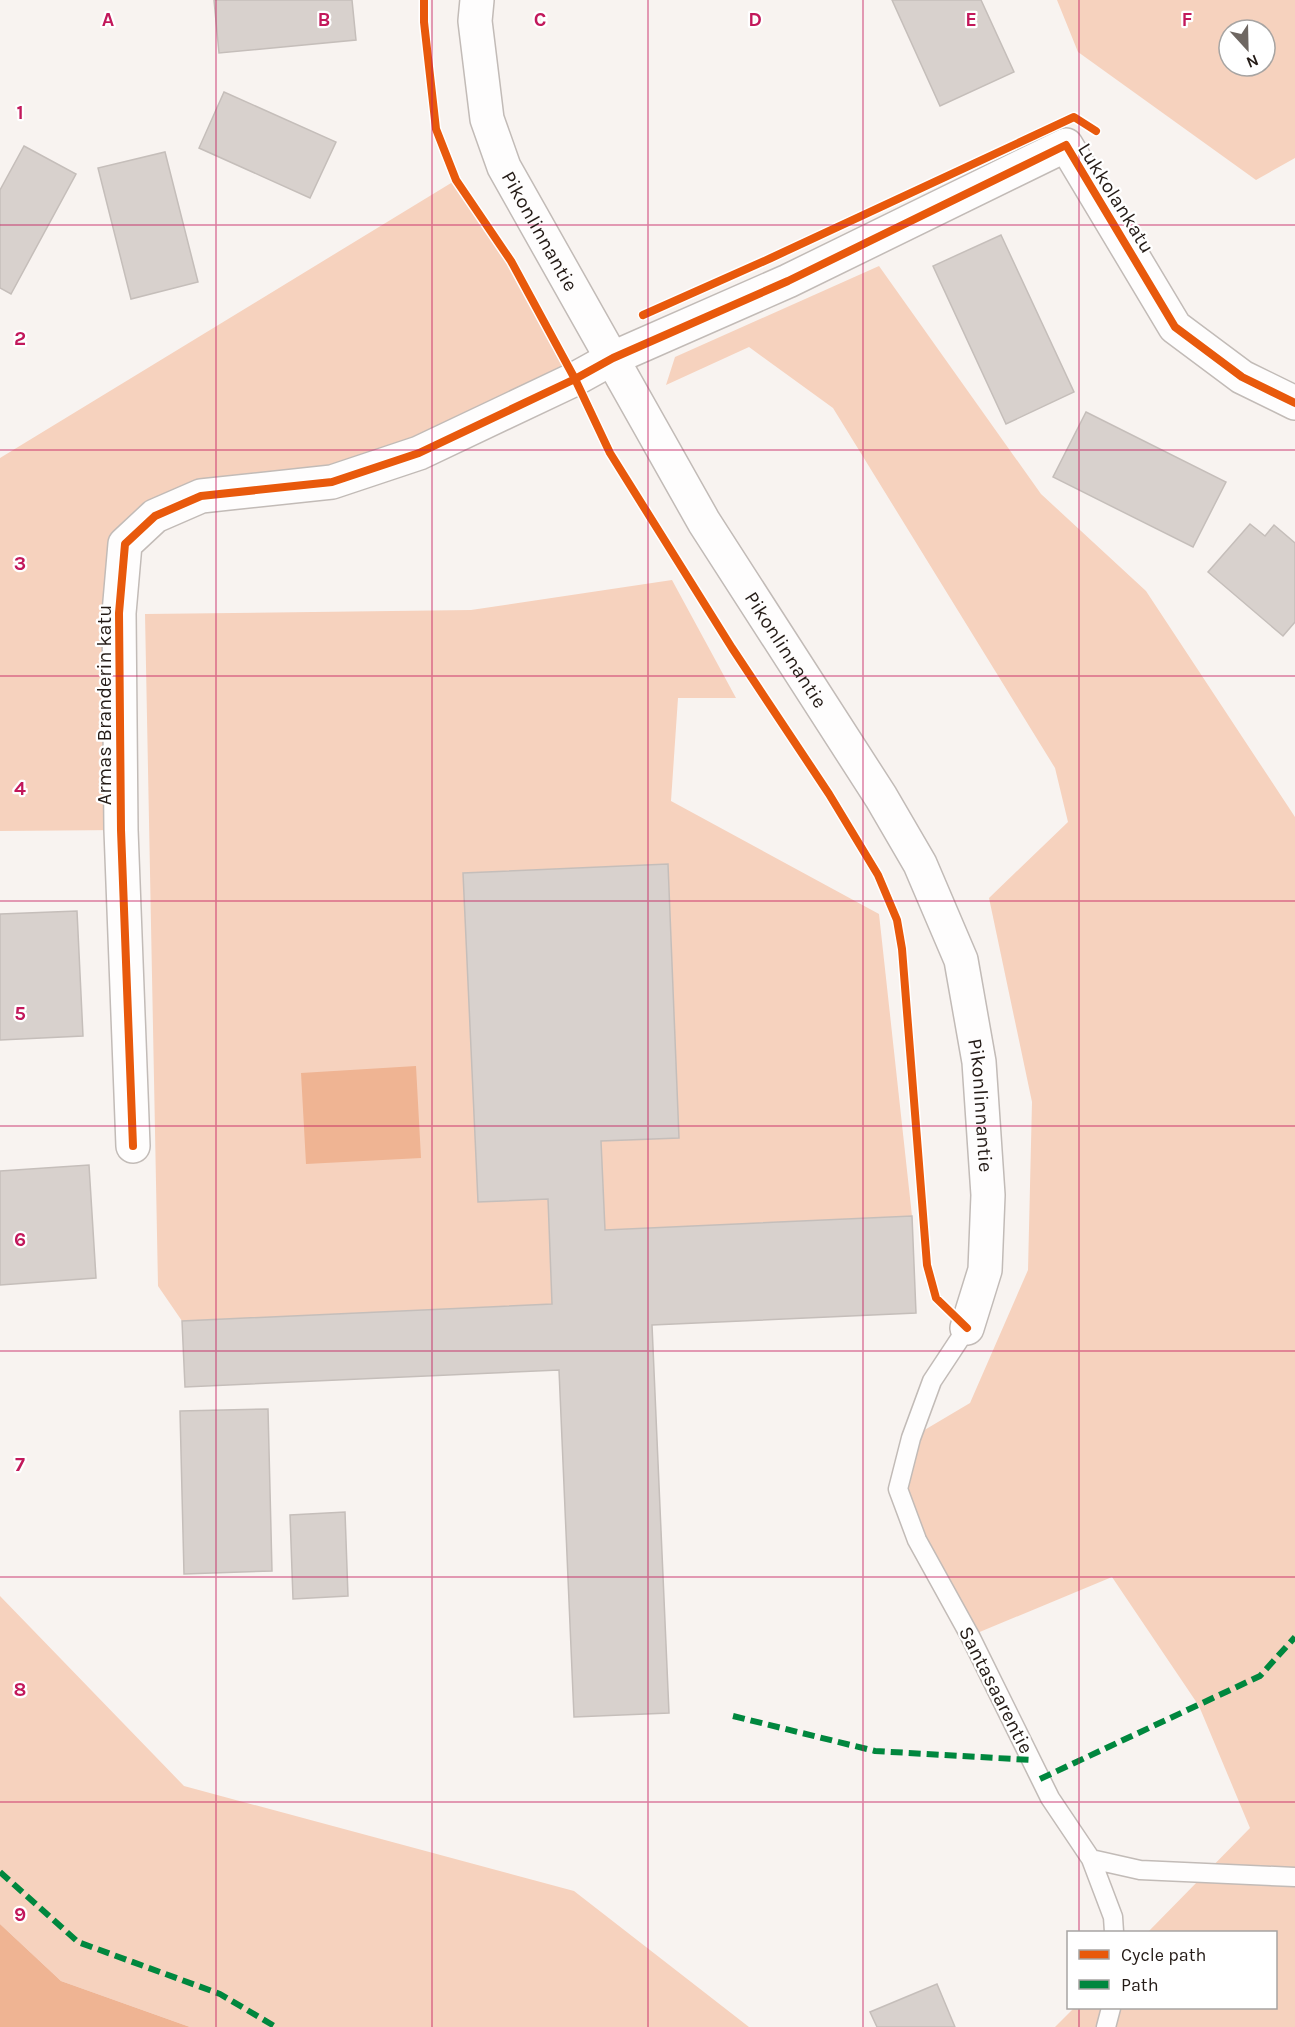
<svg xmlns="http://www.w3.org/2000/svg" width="1295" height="2027" viewBox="0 0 1295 2027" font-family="Karla,sans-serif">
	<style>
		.green { fill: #f6d2be; fill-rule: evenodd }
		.water { fill: #efb493 }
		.building { fill: #d8d1cd; stroke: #c5beba; stroke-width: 1.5 }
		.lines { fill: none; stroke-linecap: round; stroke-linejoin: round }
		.lane-casing { stroke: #c2bbb7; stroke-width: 21 }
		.street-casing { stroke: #c2bbb7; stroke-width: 36 }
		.secondary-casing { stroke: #c2bbb7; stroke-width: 36 }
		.lane { stroke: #fefdfd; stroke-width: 18 }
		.street { stroke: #fefdfd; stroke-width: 33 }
		.secondary { stroke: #fefdfd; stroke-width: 33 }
		.quiet { stroke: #00873e; stroke-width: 6; stroke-dasharray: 12 6; stroke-linecap: butt }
		.cycleway-casing { stroke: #fff; stroke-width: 11 }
		.cycleway { stroke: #e8590c; stroke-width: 8 }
		.grid { fill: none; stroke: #c2185b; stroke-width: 1.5; stroke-opacity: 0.55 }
		.labels { text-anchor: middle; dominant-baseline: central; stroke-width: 4.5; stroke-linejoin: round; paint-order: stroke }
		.street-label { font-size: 20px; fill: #241b16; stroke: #fff }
		.grid-label { font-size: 20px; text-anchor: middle; font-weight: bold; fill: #c2185b; stroke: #fff; stroke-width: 4.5; stroke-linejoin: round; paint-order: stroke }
	</style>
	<rect width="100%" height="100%" fill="#f8f3f0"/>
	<!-- green -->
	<path class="green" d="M1057,0H1295V158L1256,180L1078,52ZM1229,30H1265V66H1229Z
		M456,180L511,261L575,379L419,453L201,496L125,544L121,830L0,831V458Z
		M879,266L1041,494L1146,591L1295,817V2027H1055L1074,2008H1276V1932H1148L1250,1828L1199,1706L1112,1577L970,1636L898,1489L911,1438L970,1403L1028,1270L1032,1102L989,898L1068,822L1055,768L833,408L749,347L666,385L675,357Z
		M672,580L736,698H678L671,801L879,914L912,1216L605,1230L601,1141L679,1137L668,864L464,873L478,1201L548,1199L552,1304L182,1321L158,1286L145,614L471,610Z
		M0,1596L184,1786L574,1891L749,2027H190L61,1981L0,1924Z"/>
	<!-- water -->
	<path class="water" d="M416,1066L421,1158L306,1164L301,1073Z
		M0,1924L61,1981L190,2027H0Z"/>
	<!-- building -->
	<path class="building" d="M214,0H352L356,40L219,53Z
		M892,0H981L1014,72L940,106Z
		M224,92L336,142L310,198L199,148Z
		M24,146L76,174L11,294L0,288V190Z
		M165,152L198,282L131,299L98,168Z
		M1001,235L1074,392L1006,424L933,266Z
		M1086,412L1226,482L1193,547L1053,477Z
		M1250,524L1265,536L1274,525L1295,543V622L1283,636L1208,572Z
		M668,864L679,1138L601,1141L605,1230L912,1216L916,1313L652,1325L669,1713L574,1717L559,1370L185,1387L182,1321L552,1304L548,1199L478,1202L463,873Z
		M77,911L83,1036L0,1040V914Z
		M89,1165L96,1278L0,1285V1171Z
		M268,1409L272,1571L184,1574L180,1411Z
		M345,1512L348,1596L293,1599L290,1515Z
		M937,1984L955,2027H877L870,2012Z"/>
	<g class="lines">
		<defs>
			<path id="lane" d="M967,1328L932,1381L911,1438L898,1489L917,1540L970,1636L1050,1798L1091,1859L1140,1870L1295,1877
				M1091,1859L1113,1917L1114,1932
				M1106,2027L1111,2008"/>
			<path id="street" d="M133,1146L121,830L119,613L125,544L155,516L201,496L332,482L419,453L575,379L613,358L788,281L1066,145L1175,327L1242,377L1295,403"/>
			<g id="secondary">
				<path id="s1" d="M477,0L475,21L487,119L504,167L704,522L881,797L920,864L961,960L979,1062L988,1195L985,1270L967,1328"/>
			</g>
		</defs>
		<!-- lane casing -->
		<use href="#lane" class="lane-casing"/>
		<!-- street casing -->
		<use href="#street" class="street-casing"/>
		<!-- secondary casing -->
		<use href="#secondary" class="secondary-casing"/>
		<!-- lane -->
		<use href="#lane" class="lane"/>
		<!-- street -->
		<use href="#street" class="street"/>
		<!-- secondary -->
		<use href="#secondary" class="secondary"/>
		<!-- quiet -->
		<path class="quiet" d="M733,1716L875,1751L1031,1760
			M1040,1779L1260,1676L1295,1637
			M0,1872L78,1942L220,1994L276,2027"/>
		<defs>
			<path id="cycleway" d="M424,0V22L436,129L456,180L511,261L575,379L610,453L732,648L829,794L878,875L897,920L902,949L927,1265L936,1298L967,1328
				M643,315L771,258L1074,117L1096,131
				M133,1146L121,830L119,613L125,544L155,516L201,496L332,482L419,453L575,379L613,358L788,281L1066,145L1175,327L1242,377L1295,403"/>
		</defs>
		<!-- cycleway casing -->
		<use href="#cycleway" class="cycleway-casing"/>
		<!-- cycleway -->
		<use href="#cycleway" class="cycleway"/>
	</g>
	<!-- grid -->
	<path class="grid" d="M216,0V2027M432,0V2027M648,0V2027M863,0V2027M1079,0V1932M0,225H1295M0,450H1295M0,676H1295M0,901H1295M0,1126H1295M0,1351H1295M0,1577H1295M0,1802H1295M1079,2008V2027"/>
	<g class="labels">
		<!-- street labels -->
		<g class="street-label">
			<text transform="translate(1116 198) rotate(58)">Lukkolankatu</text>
			<text stroke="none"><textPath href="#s1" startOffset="244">Pikonlinnantie</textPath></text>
			<text stroke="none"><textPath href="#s1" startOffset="730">Pikonlinnantie</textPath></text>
			<text transform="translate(104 705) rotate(-90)">Armas Branderin katu</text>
			<text stroke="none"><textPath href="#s1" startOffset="1234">Pikonlinnantie</textPath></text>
			<text transform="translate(996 1690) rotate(63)">Santasaarentie</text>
		</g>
	</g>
	<g class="grid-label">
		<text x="108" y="26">A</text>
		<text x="324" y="26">B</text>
		<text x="540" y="26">C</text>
		<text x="755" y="26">D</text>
		<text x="971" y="26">E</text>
		<text x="1187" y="26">F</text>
		<text x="20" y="119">1</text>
		<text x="20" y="345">2</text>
		<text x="20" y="570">3</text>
		<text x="20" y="795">4</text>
		<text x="20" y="1020">5</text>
		<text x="20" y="1246">6</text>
		<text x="20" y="1471">7</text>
		<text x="20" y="1696">8</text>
		<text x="20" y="1921">9</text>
	</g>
	<!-- legend -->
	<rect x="1067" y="1931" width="210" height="78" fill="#ffffff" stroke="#a7a4a2" stroke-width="1.5"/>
	<rect x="1079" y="1950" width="30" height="9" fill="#e8590c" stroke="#a7a4a2" stroke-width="1.5"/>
	<text x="1121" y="1961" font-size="18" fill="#241b16">Cycle path</text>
	<rect x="1079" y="1980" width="30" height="9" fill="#00873e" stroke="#a7a4a2" stroke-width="1.5"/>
	<text x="1121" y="1991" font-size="18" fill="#241b16">Path</text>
	<!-- north arrow -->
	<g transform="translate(1247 48) rotate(158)"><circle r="28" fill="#ffffff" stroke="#a7a4a2" stroke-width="1.5"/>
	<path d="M0-4.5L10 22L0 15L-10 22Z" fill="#6e6762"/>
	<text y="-9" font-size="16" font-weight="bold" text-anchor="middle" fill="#241b16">N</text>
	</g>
</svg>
